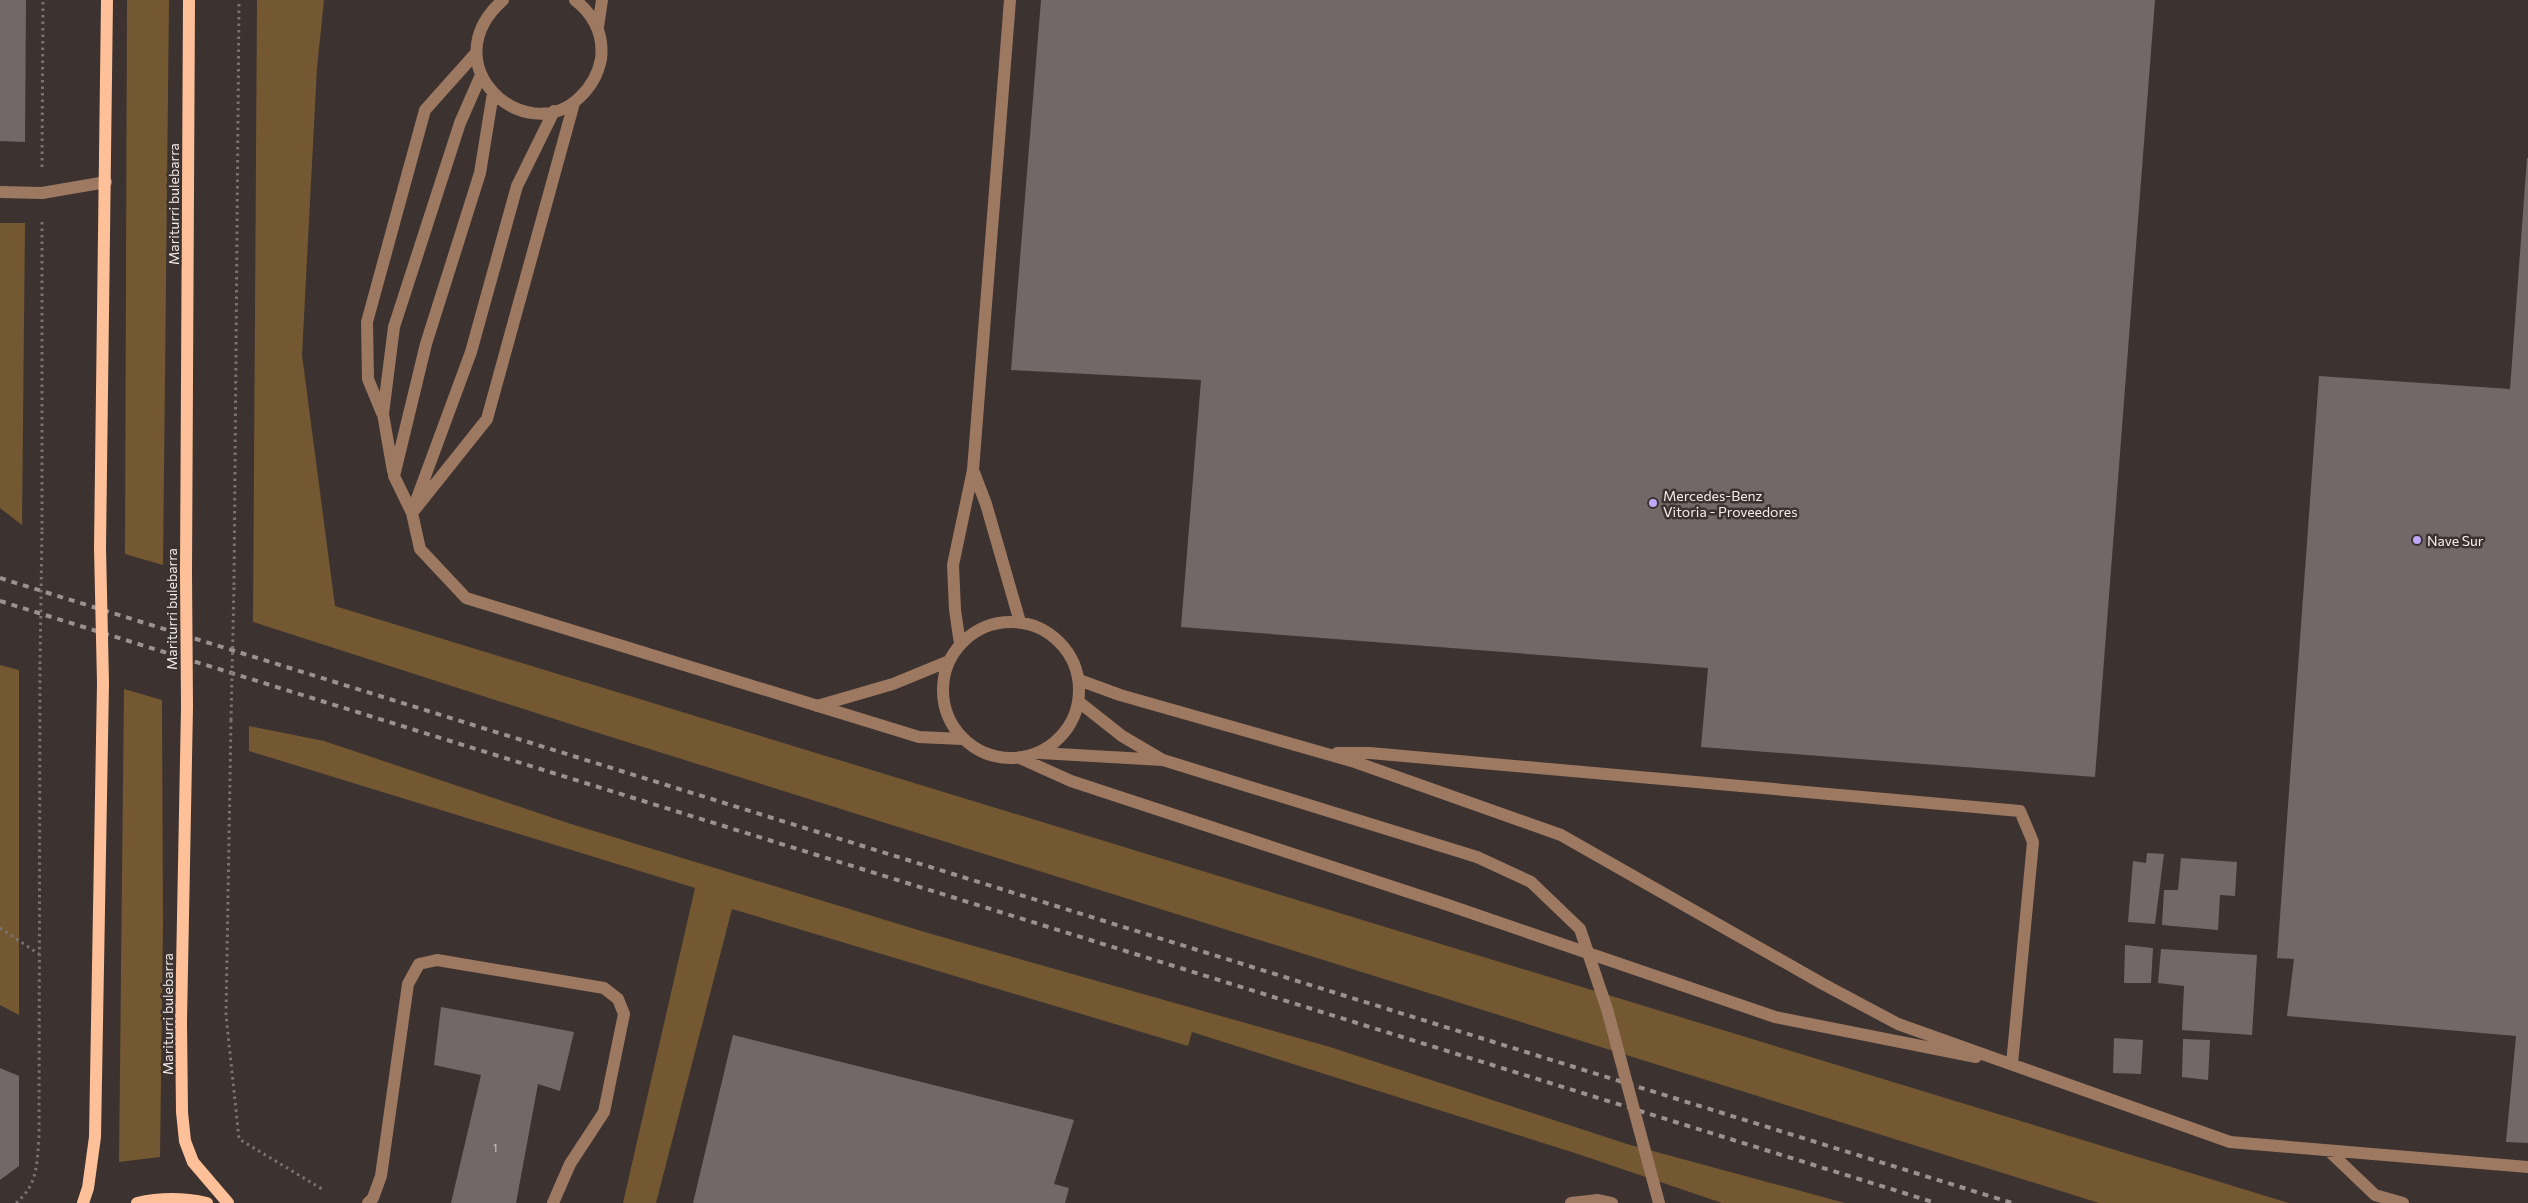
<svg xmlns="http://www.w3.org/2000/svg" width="2528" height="1203" viewBox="0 0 2528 1203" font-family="Commissioner,sans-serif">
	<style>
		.green { fill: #735832 }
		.building { fill: #736868 }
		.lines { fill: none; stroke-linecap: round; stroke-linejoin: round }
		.path { stroke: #7b7371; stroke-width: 3; stroke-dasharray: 2.5 4; stroke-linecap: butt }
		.minor { stroke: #9e7961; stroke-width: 12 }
		.major { stroke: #fdc098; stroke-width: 12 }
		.rail { stroke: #9a9290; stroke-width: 4; stroke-dasharray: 6 6; stroke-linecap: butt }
		.path-bridge { stroke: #7b7371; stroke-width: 3; stroke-dasharray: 2.5 4; stroke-linecap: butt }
		.minor-bridge { stroke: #9e7961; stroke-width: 12 }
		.major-bridge { stroke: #fdc098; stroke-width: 12 }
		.poi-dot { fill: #bda9f5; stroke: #3c3230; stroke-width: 2 }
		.labels { text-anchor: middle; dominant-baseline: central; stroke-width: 5; stroke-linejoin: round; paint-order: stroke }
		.number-label { font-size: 11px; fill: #d3ccca }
		.street-label { font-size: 14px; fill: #f3edeb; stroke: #3c3230 }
		.poi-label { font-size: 14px; fill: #f3edeb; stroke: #3c3230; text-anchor: start }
	</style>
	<rect width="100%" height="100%" fill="#3c3230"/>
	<!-- green -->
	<path class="green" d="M127,0H169L163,565L125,554Z
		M257,0H324L317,68L302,355L335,606L2289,1203H2099L592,731L253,622Z
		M0,223H25L22,525L0,508Z
		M0,665L19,670V1015L0,1005Z
		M124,689L162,700L163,924L160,1157L119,1162Z
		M249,726L324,741L571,824L928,933L1330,1047L1627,1144L1845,1203H1722L1578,1154L1192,1032L1188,1046L732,909L656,1203H623L695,888L249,751Z"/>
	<!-- building -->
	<path class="building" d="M0,0H26L25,142L0,141Z
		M1041,0H2155L2095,777L1701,747L1708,668L1181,627L1201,380L1011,370Z
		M2527,158H2528V1143L2506,1142L2516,1036L2287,1016L2294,959L2277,958L2319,376L2510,389Z
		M2147,853L2164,854L2155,924L2128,922L2133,861L2146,863Z
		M2181,858L2237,862L2235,896L2220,895L2218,930L2162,925L2164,890H2178Z
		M2125,945L2153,948L2151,983H2124Z
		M2161,949L2257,955L2252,1035L2182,1030L2184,986L2158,983Z
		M441,1007L574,1032L560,1091L538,1084L516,1203H451L481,1075L434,1065Z
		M733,1035L1074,1120L1054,1184L1069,1188L1065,1203H693Z
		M2114,1038L2143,1040L2141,1074L2113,1073Z
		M2183,1039L2210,1040L2208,1080L2182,1077Z
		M0,1068L19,1076V1166L0,1180Z"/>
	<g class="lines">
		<!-- path -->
		<path class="path" d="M42,167L43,0
			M42,530V219
			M234,585L239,0
			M231,720L226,1015L239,1139L322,1189
			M0,928L39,954
			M16,1203C38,1185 37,1163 39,1136L40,664"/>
		<!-- minor -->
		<path class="minor" d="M503,0C430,65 525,149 579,98C591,87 598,75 601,59C604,34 594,15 575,0
			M598,27L602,0
			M493,93L480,173L426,344L394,476L412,513L420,549L466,598L919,737L962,739
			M0,192L42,193L106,182
			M382,413L368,379L367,322L425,110L476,53
			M973,470L986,504L1020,622
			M393,471L383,414L394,327L460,123L481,75
			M416,501L471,352L517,186L554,111
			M412,513L487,419L574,103
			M943 690a68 68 0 1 1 136 0a68 68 0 1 1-136 0Z
			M960,644L955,610L953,565L973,470L1010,0
			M1079,680L1120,695L1355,762L1561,835L1823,984L1898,1024L2230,1142L2528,1167
			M1079,702L1122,736L1161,759
			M817,706L893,684L949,661
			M1040,753L1163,760L1477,857
			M1337,753H1370L2020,811L2033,842L2012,1064
			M1020,758L1071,781L1445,904L1775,1017L1976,1057
			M2329,1151L2375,1195L2403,1203
			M368,1203L373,1198L381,1176L408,984L419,964L437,960L604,988L618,999L624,1014L604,1112L570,1164L553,1203
			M1571,1203L1598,1200L1612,1203"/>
		<!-- major -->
		<path class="major" d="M100,548L107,0
			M186,572L189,0
			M187,707L181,1022L182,1112L185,1141L193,1162L228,1203
			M83,1203L88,1188L95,1137L103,683
			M137,1203C159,1198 184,1198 207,1203"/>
		<!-- rail -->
		<path class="rail" d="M0,578L2012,1203
			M0,601L1936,1203"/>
		<!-- path-bridge -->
		<path class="path-bridge" d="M40,664L42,530
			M231,720L234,585"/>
		<!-- minor-bridge -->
		<path class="minor-bridge" d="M1477,857L1531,882L1580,929L1607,1009L1659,1203"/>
		<!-- major-bridge -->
		<path class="major-bridge" d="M100,548L103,683
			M186,572L187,707"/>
	</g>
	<!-- markers -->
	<g class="poi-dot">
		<circle cx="1653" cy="503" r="5"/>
		<circle cx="2417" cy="540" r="5"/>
	</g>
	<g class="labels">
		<!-- number labels -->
		<g class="number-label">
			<text x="495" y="1147">1</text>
		</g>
		<!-- street labels -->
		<g class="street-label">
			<text transform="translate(173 204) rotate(-90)">Mariturri bulebarra</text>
			<text transform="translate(171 609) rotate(-90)">Mariturri bulebarra</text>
			<text transform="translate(167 1014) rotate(-90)">Mariturri bulebarra</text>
		</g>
		<!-- poi labels -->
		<g class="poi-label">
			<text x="1663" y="495">Mercedes-Benz<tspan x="1663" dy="16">Vitoria - Proveedores</tspan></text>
			<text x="2427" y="540">Nave Sur</text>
		</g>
	</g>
</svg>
